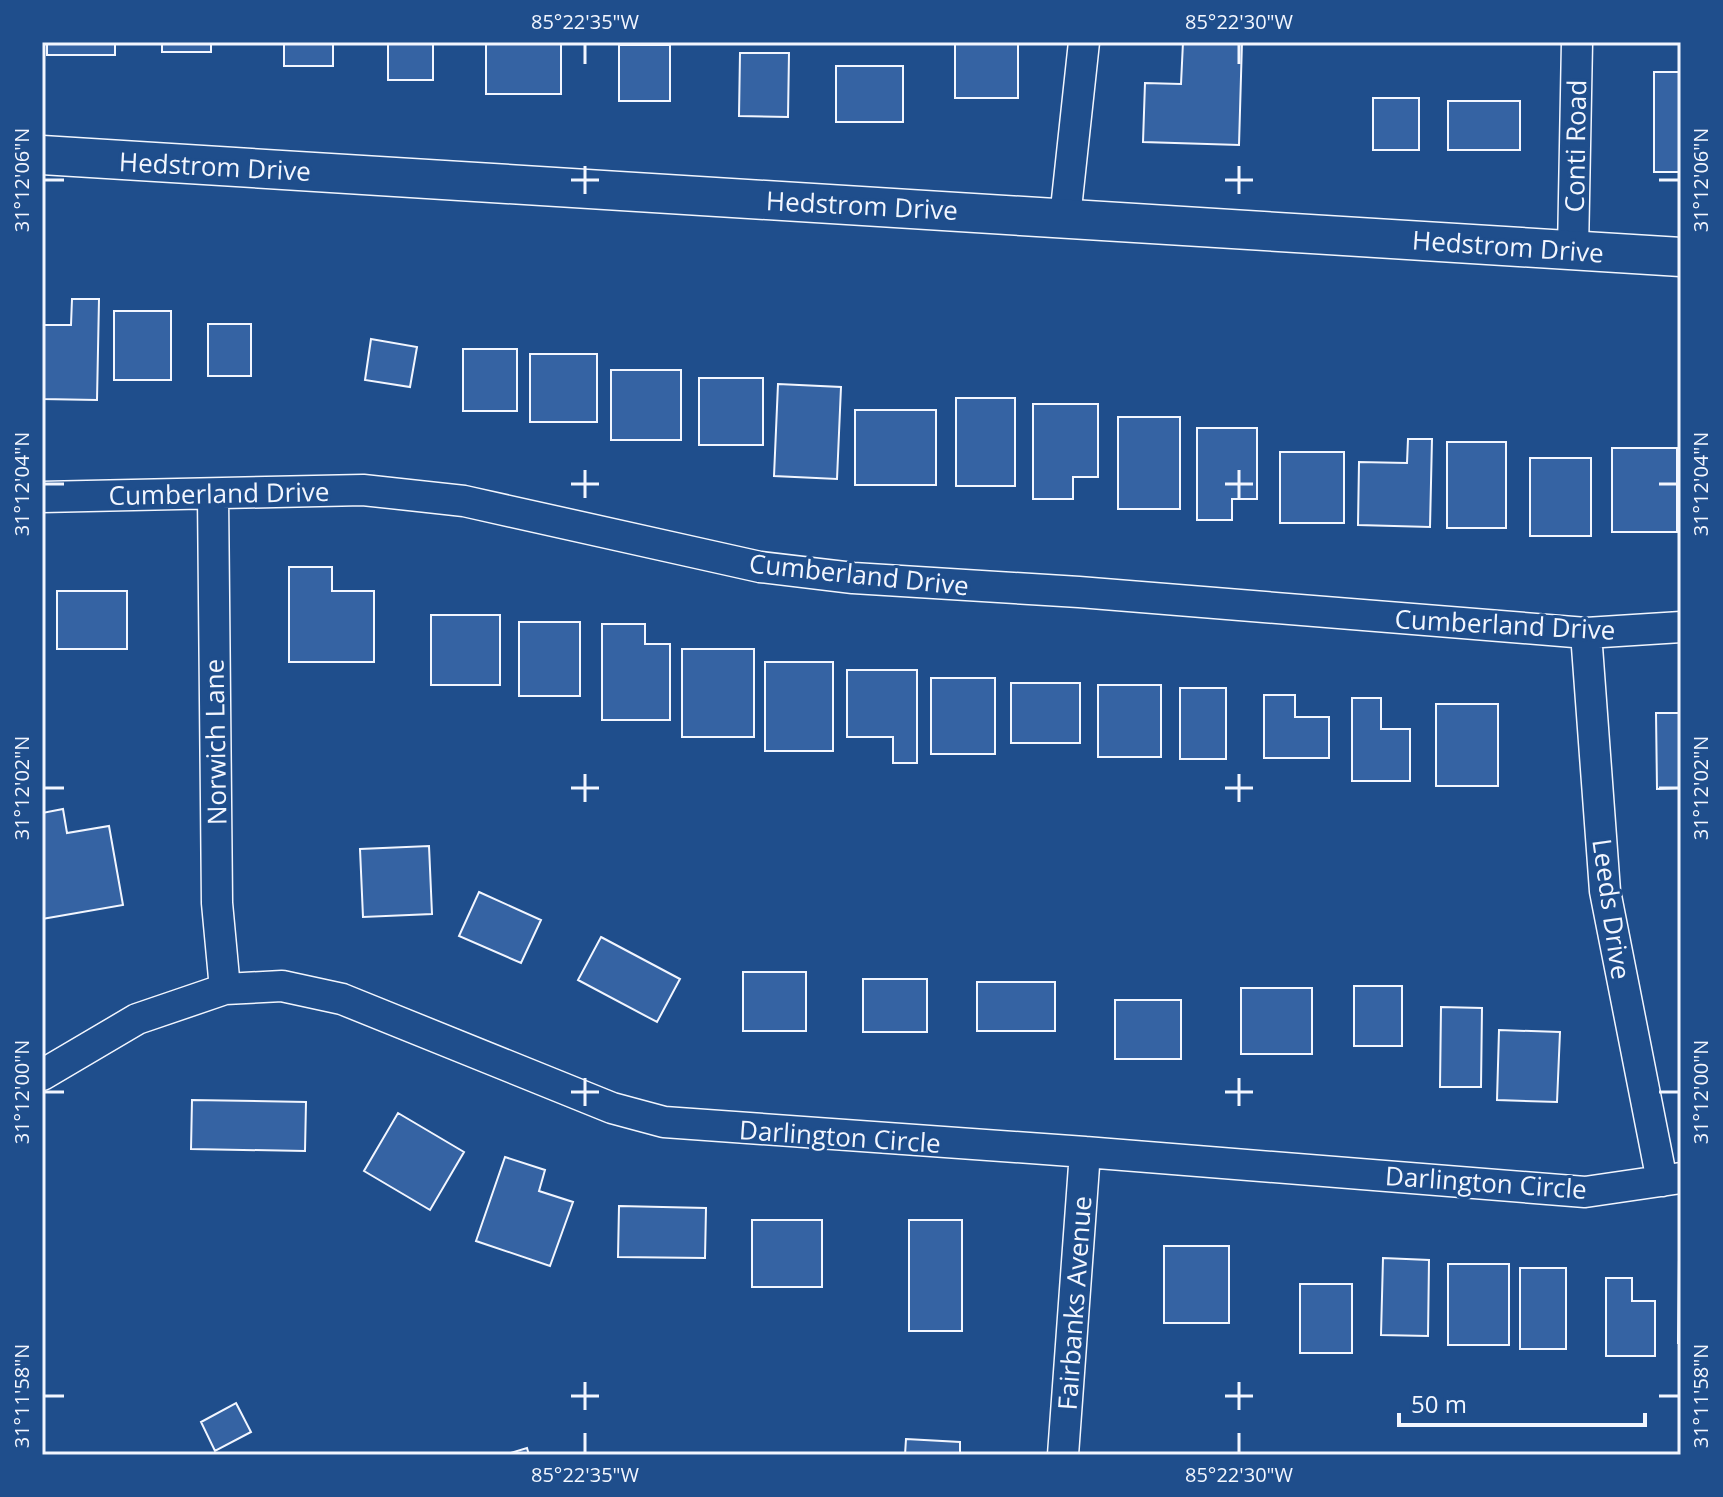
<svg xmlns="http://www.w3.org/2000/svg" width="1723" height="1497" viewBox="0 0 1723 1497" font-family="'Open Sans',sans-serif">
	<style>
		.building { fill: #3563a3; stroke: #f2f6ff; stroke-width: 2 }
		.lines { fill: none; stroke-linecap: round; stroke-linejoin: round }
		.minor-casing { stroke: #f2f6ff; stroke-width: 33 }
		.tertiary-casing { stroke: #f2f6ff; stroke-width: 41 }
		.minor { stroke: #1f4e8c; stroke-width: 30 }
		.tertiary { stroke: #1f4e8c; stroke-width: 38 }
		.ticks { fill: none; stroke: #f2f6ff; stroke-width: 3 }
		.labels { text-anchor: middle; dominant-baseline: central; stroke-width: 6; stroke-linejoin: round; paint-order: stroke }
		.street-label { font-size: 26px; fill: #f2f6ff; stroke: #1f4e8c }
		.neatline { fill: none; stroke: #f2f6ff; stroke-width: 3 }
		.ticks-label { font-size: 20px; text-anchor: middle; fill: #f2f6ff }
	</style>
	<rect width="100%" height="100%" fill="#1f4e8c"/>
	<!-- building -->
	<path class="building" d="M47,42H115V55H47Z
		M162,42H211V52H162Z
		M284,42H333V66H284Z
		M388,42H433V80H388Z
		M955,42H1018V98H955Z
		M1183,42H1242L1239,145L1143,142L1145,83L1181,84Z
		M486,43H561V94H486Z
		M619,45H670V101H619Z
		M740,53H789L788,117L739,116Z
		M836,66H903V122H836Z
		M1654,72H1681V172H1654Z
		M1373,98H1419V150H1373Z
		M1448,101H1520V150H1448Z
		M72,299H99L97,400L42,399V325H71Z
		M114,311H171V380H114Z
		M208,324H251V376H208Z
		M371,339L417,347L410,387L365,380Z
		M463,349H517V411H463Z
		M530,354H597V422H530Z
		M611,370H681V440H611Z
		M699,378H763V445H699Z
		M778,384L841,387L837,479L774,476Z
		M956,398H1015V486H956Z
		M1033,404H1098V477H1073V499H1033Z
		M855,410H936V485H855Z
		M1118,417H1180V509H1118Z
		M1197,428H1257V499H1232V520H1197Z
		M1408,439H1432L1430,527L1358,525L1359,462L1407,463Z
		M1447,442H1506V528H1447Z
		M1612,448H1677V532H1612Z
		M1280,452H1344V523H1280Z
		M1530,458H1591V536H1530Z
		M289,567H332V591H374V662H289Z
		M57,591H127V649H57Z
		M431,615H500V685H431Z
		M519,622H580V696H519Z
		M602,624H645V644H670V720H602Z
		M682,649H754V737H682Z
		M765,662H833V751H765Z
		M847,670H917V763H893V737H847Z
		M931,678H995V754H931Z
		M1011,683H1080V743H1011Z
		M1098,685H1161V757H1098Z
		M1180,688H1226V759H1180Z
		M1264,695H1295V717H1329V758H1264Z
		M1352,698H1381V729H1410V781H1352Z
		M1436,704H1498V786H1436Z
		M1656,713H1681V788L1657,789Z
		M63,809L67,833L109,826L123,905L42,919V813Z
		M429,846L432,914L363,917L360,849Z
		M479,892L541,920L521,963L459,936Z
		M601,937L680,979L657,1022L578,980Z
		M743,972H806V1031H743Z
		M863,979H927V1032H863Z
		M977,982H1055V1031H977Z
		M1354,986H1402V1046H1354Z
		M1241,988H1312V1054H1241Z
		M1115,1000H1181V1059H1115Z
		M1441,1007L1482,1008L1481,1087H1440Z
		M1499,1030L1560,1032L1557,1102L1497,1100Z
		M192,1100L306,1102L305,1151L191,1149Z
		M398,1113L464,1152L430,1210L364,1171Z
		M505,1157L545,1170L539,1191L573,1202L550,1266L476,1241Z
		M619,1206L706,1208L705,1258L618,1257Z
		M752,1220H822V1287H752Z
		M909,1220H962V1331H909Z
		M1164,1246H1229V1323H1164Z
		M1383,1258L1429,1260L1428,1336L1381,1335Z
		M1679,1258H1681V1343H1678Z
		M1448,1264H1509V1345H1448Z
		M1520,1268H1566V1349H1520Z
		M1606,1278H1632V1301H1655V1356H1606Z
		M1300,1284H1352V1353H1300Z
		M236,1403L251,1432L215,1451L201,1422Z
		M906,1439L960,1442V1455H905Z
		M527,1448L529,1455H504Z"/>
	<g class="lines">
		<defs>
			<path id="minor" d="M1065,218L1084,42
				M1573,250L1577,42
				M213,495L217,903L225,989
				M42,497L363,490L464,501L760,567L853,578L1079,592L1586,633L1681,627
				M1586,633L1605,891L1662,1181
				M42,1075L137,1019L225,989L282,986L342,999L612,1108L664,1122L1085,1152L1585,1192L1681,1178
				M1063,1455L1085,1152"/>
			<path id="tertiary" d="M42,155L1681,257"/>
		</defs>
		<!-- minor casing -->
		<use href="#minor" class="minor-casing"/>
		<!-- tertiary casing -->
		<use href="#tertiary" class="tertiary-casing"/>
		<!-- minor -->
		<use href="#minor" class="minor"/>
		<!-- tertiary -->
		<use href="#tertiary" class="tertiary"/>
	</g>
	<!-- ticks -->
	<path class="ticks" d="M585,44V64M1239,44V64M585,166V194M1239,166V194M44,180H64M571,180H599M1225,180H1253M1659,180H1679M585,470V498M1239,470V498M44,484H64M571,484H599M1225,484H1253M1659,484H1679M585,774V802M1239,774V802M44,788H64M571,788H599M1225,788H1253M1659,788H1679M585,1078V1106M1239,1078V1106M44,1092H64M571,1092H599M1225,1092H1253M1659,1092H1679M585,1382V1410M1239,1382V1410M44,1396H64M571,1396H599M1225,1396H1253M1659,1396H1679M585,1433V1453M1239,1433V1453"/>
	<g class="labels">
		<!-- street labels -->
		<g class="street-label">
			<text transform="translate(1575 146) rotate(-89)">Conti Road</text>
			<text transform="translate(215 166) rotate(3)">Hedstrom Drive</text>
			<text transform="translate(862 205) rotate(3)">Hedstrom Drive</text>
			<text transform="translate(1508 246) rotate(4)">Hedstrom Drive</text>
			<text transform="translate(219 493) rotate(-1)">Cumberland Drive</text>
			<text transform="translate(859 574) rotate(6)">Cumberland Drive</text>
			<text transform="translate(1505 624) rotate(3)">Cumberland Drive</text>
			<text transform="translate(215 742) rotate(-91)">Norwich Lane</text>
			<text transform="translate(1612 909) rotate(82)">Leeds Drive</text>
			<text transform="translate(840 1136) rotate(4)">Darlington Circle</text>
			<text transform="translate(1486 1182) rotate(4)">Darlington Circle</text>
			<text transform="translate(1074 1303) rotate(-86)">Fairbanks Avenue</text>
		</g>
	</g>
	<!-- border -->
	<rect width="1723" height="1497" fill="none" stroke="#1f4e8c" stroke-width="88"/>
	<!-- scale -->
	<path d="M1399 1413v12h246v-12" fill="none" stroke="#f2f6ff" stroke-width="4"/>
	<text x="1411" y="1413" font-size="24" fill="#f2f6ff" stroke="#1f4e8c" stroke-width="6" paint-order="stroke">50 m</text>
	<rect x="44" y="44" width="1635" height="1409" class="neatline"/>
	<g class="ticks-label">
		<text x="585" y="29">85°22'35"W</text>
		<text x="1239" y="29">85°22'30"W</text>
		<text transform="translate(22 180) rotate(-90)" y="7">31°12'06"N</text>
		<text transform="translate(1701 180) rotate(-90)" y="7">31°12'06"N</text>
		<text transform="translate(22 484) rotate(-90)" y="7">31°12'04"N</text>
		<text transform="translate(1701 484) rotate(-90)" y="7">31°12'04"N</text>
		<text transform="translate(22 788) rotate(-90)" y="7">31°12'02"N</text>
		<text transform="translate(1701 788) rotate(-90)" y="7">31°12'02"N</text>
		<text transform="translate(22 1092) rotate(-90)" y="7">31°12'00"N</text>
		<text transform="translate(1701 1092) rotate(-90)" y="7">31°12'00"N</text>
		<text transform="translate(22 1396) rotate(-90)" y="7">31°11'58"N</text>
		<text transform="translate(1701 1396) rotate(-90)" y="7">31°11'58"N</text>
		<text x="585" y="1482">85°22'35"W</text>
		<text x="1239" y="1482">85°22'30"W</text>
	</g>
</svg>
